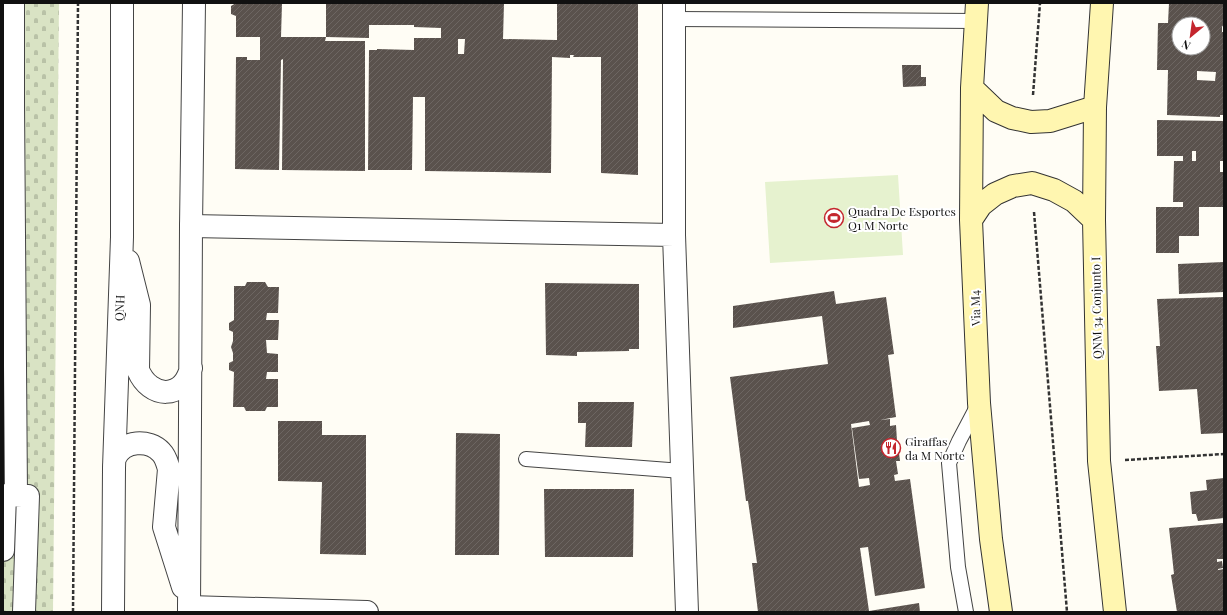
<svg xmlns="http://www.w3.org/2000/svg" width="1227" height="615" viewBox="0 0 1227 615" font-family="'Playfair Display',serif">
	<style>
		.cemetery { fill: url(#cemetery-stones) }
		.pitch { fill: #e6f2cf }
		.building { fill: url(#building-hatch); fill-rule: evenodd }
		.lines { fill: none; stroke-linecap: round; stroke-linejoin: round }
		.service-casing { stroke: #444; stroke-width: 16 }
		.minor-casing { stroke: #444; stroke-width: 24 }
		.tertiary-casing { stroke: #444; stroke-width: 24 }
		.secondary-casing { stroke: #333; stroke-width: 24 }
		.path { stroke: #333; stroke-width: 2.5; stroke-dasharray: 4 2; stroke-linecap: butt }
		.service { stroke: #fff; stroke-width: 14 }
		.minor { stroke: #fff; stroke-width: 22 }
		.tertiary { stroke: #fff; stroke-width: 22 }
		.secondary { stroke: #fff6b0; stroke-width: 22 }
		.labels { text-anchor: middle; dominant-baseline: central; stroke-width: 4; stroke-linejoin: round; paint-order: stroke }
		.poi-label { font-size: 12px; fill: #111; stroke: #fff; text-anchor: start }
		.street-label { font-size: 12px; fill: #111; stroke: #fff }
	</style>
	<defs>
		<pattern id="cemetery-stones" width="16" height="16" patternUnits="userSpaceOnUse"><rect width="16" height="16" fill="#d9e3c4"/><path d="M2 7V4a2 2 0 0 1 4 0v3zM10 15v-3a2 2 0 0 1 4 0v3z" fill="#b9c2a7"/></pattern>
		<pattern id="building-hatch" width="6" height="6" patternUnits="userSpaceOnUse"><rect width="6" height="6" fill="#5a524d"/><path d="M-1 1l2-2M0 6l6-6M5 7l2-2" fill="none" stroke="#6d6662"/></pattern>
	</defs>
	<rect width="100%" height="100%" fill="#fffdf5"/>
	<!-- cemetery -->
	<path class="cemetery" d="M3,3H59L53,612H3Z"/>
	<!-- pitch -->
	<path class="pitch" d="M898,175L903,255L770,263L765,182Z"/>
	<!-- building -->
	<path class="building" d="M236,3H282L281,37H326L325,41H365V171L282,170L283,59L281,60L279,170L235,169L236,57H247V60H260V37H236V16L231,14V6Z
		M326,3H504L503,39L557,40V3H638V175L601,173V57H573L574,55H570V58L552,57L551,173L425,171V97H413L412,170H368L369,50H377V49L414,50V38H441V28L414,27V25H369V38L326,37ZM458,39H465L464,54H458Z
		M1169,3H1224V27L1222,26V32H1224V115H1220V117L1167,115L1168,70H1157L1158,23H1168ZM1179,24H1203V48H1179ZM1197,71L1216,72L1215,81L1197,80Z
		M902,65H921V77H926V86L903,87Z
		M1157,120L1224,121V161H1220V172H1224V207H1199V236H1179V253H1156V207H1183V202H1173L1174,161H1183V156H1157ZM1192,151H1196V161H1192Z
		M1224,262V292L1179,294L1178,264Z
		M247,282H265L268,287H279L278,313H267L266,320H279L278,340H266L267,353L278,354V372H267L266,379H278V407H267L265,411H246L244,407H233L234,372L229,370V363L233,361V353L231,347L233,341V332L229,330V323L234,320V286H245Z
		M545,283L639,284V349H629V351L577,352V356L546,355Z
		M834,291L836,304L886,297L894,354L888,355L896,417L880,420L890,419V426L896,425L897,441L893,442L894,446L898,445L900,461H896L898,474L894,475L895,481L910,479L925,588L875,596L868,547L860,548L869,611L919,603L920,612H758L752,563H757L748,501H746L730,377L828,364L822,316L733,328V306ZM869,421L870,425L852,428L859,479L869,478L870,485L859,487L851,424Z
		M1224,297V433L1201,434L1197,389L1159,391L1156,346H1160L1157,299Z
		M578,402H634L632,447H585L586,423H578Z
		M278,421H322V435H366V555L320,554L322,482L278,481Z
		M456,433L500,434L499,555H455Z
		M1224,478V518L1198,521L1196,514H1192L1190,492L1207,490L1206,480Z
		M544,489H634L633,557H545Z
		M1223,523L1224,529V559H1217V562L1222,561L1223,568L1218,569V570L1224,569V612H1177L1171,575L1174,574L1169,528Z"/>
	<g class="lines">
		<defs>
			<path id="service" d="M674,19L976,21
				M526,459L682,471
				M966,612L958,567L949,463L959,441L979,403"/>
			<path id="minor" d="M13,3V105L16,495
				M674,3V235L687,612
				M191,226L674,235
				M3,550L5,495L28,496L24,612
				M189,607L367,612"/>
			<path id="tertiary" d="M128,261L139,305L138,370C150,399 183,400 191,368
				M114,468C114,465 114,461 115,458C123,440 149,439 161,452C166,457 167,463 169,469L164,527L183,587
				M113,612L114,468L122,237V3
				M189,612L191,226L194,3"/>
			<path id="secondary" d="M977,3L972,88L971,220L979,403L991,539L1001,612
				M1102,3L1095,107L1094,220L1099,461L1115,612
				M972,88L996,111L1012,118L1031,122L1050,121L1095,107
				M971,220L981,205L995,194L1013,186L1032,183L1054,190L1074,201L1094,220"/>
		</defs>
		<!-- service casing -->
		<use href="#service" class="service-casing"/>
		<!-- minor casing -->
		<use href="#minor" class="minor-casing"/>
		<!-- tertiary casing -->
		<use href="#tertiary" class="tertiary-casing"/>
		<!-- secondary casing -->
		<use href="#secondary" class="secondary-casing"/>
		<!-- path -->
		<path class="path" d="M1033,95L1040,3
			M1034,212L1067,612
			M1125,460L1224,454
			M73,612L78,3"/>
		<!-- service -->
		<use href="#service" class="service"/>
		<!-- minor -->
		<use href="#minor" class="minor"/>
		<!-- tertiary -->
		<use href="#tertiary" class="tertiary"/>
		<!-- secondary -->
		<use href="#secondary" class="secondary"/>
	</g>
	<!-- icons -->
	<defs>
		<symbol id="stadium-ring" viewBox="-11 -11 22 22"><circle r="9.5" fill="#fff" stroke="#c4262e" stroke-width="1.5"/><path d="M0-5a6.5 5 0 1 0 0 10a6.5 5 0 1 0 0-10ZM-3.5-1.8h7v3.6h-7Z" fill="#c4262e"/></symbol>
		<symbol id="restaurant-ring" viewBox="-11 -11 22 22"><circle r="9.5" fill="#fff" stroke="#c4262e" stroke-width="1.5"/><path d="M-5-6h1v4h1v-4h1v4h1v-4h1v5L-1.5 .5V6h-2V.5L-5-1ZM5-6V6H3V1.5H1.5Q1.5-4 5-6Z" fill="#c4262e"/></symbol>
	</defs>
	<g fill-rule="evenodd">
		<use href="#stadium-ring" x="823" y="207" width="22" height="22"/>
		<use href="#restaurant-ring" x="880" y="437" width="22" height="22"/>
	</g>
	<g class="labels">
		<!-- poi labels -->
		<g class="poi-label">
			<text x="848" y="211">Quadra De Esportes<tspan x="848" dy="14">Q1 M Norte</tspan></text>
			<text x="905" y="441">Giraffas<tspan x="905" dy="14">da M Norte</tspan></text>
		</g>
		<!-- street labels -->
		<g class="street-label">
			<text transform="translate(119 308) rotate(-88)">QNH</text>
			<text transform="translate(975 308) rotate(-92)">Via M4</text>
			<text transform="translate(1096 308) rotate(-91)">QNM 34 Conjunto I</text>
		</g>
	</g>
	<!-- border -->
	<rect width="1227" height="615" fill="none" stroke="#111111" stroke-width="8"/>
	<!-- north arrow -->
	<g transform="translate(1191 36) rotate(209)"><circle r="19" fill="#ffffff" stroke="#a0a0a0"/>
	<path d="M0-3L7 15L0 10L-7 15Z" fill="#c4262e"/>
	<text y="-6" font-size="11" font-weight="bold" text-anchor="middle" fill="#111111">N</text>
	</g>
</svg>
